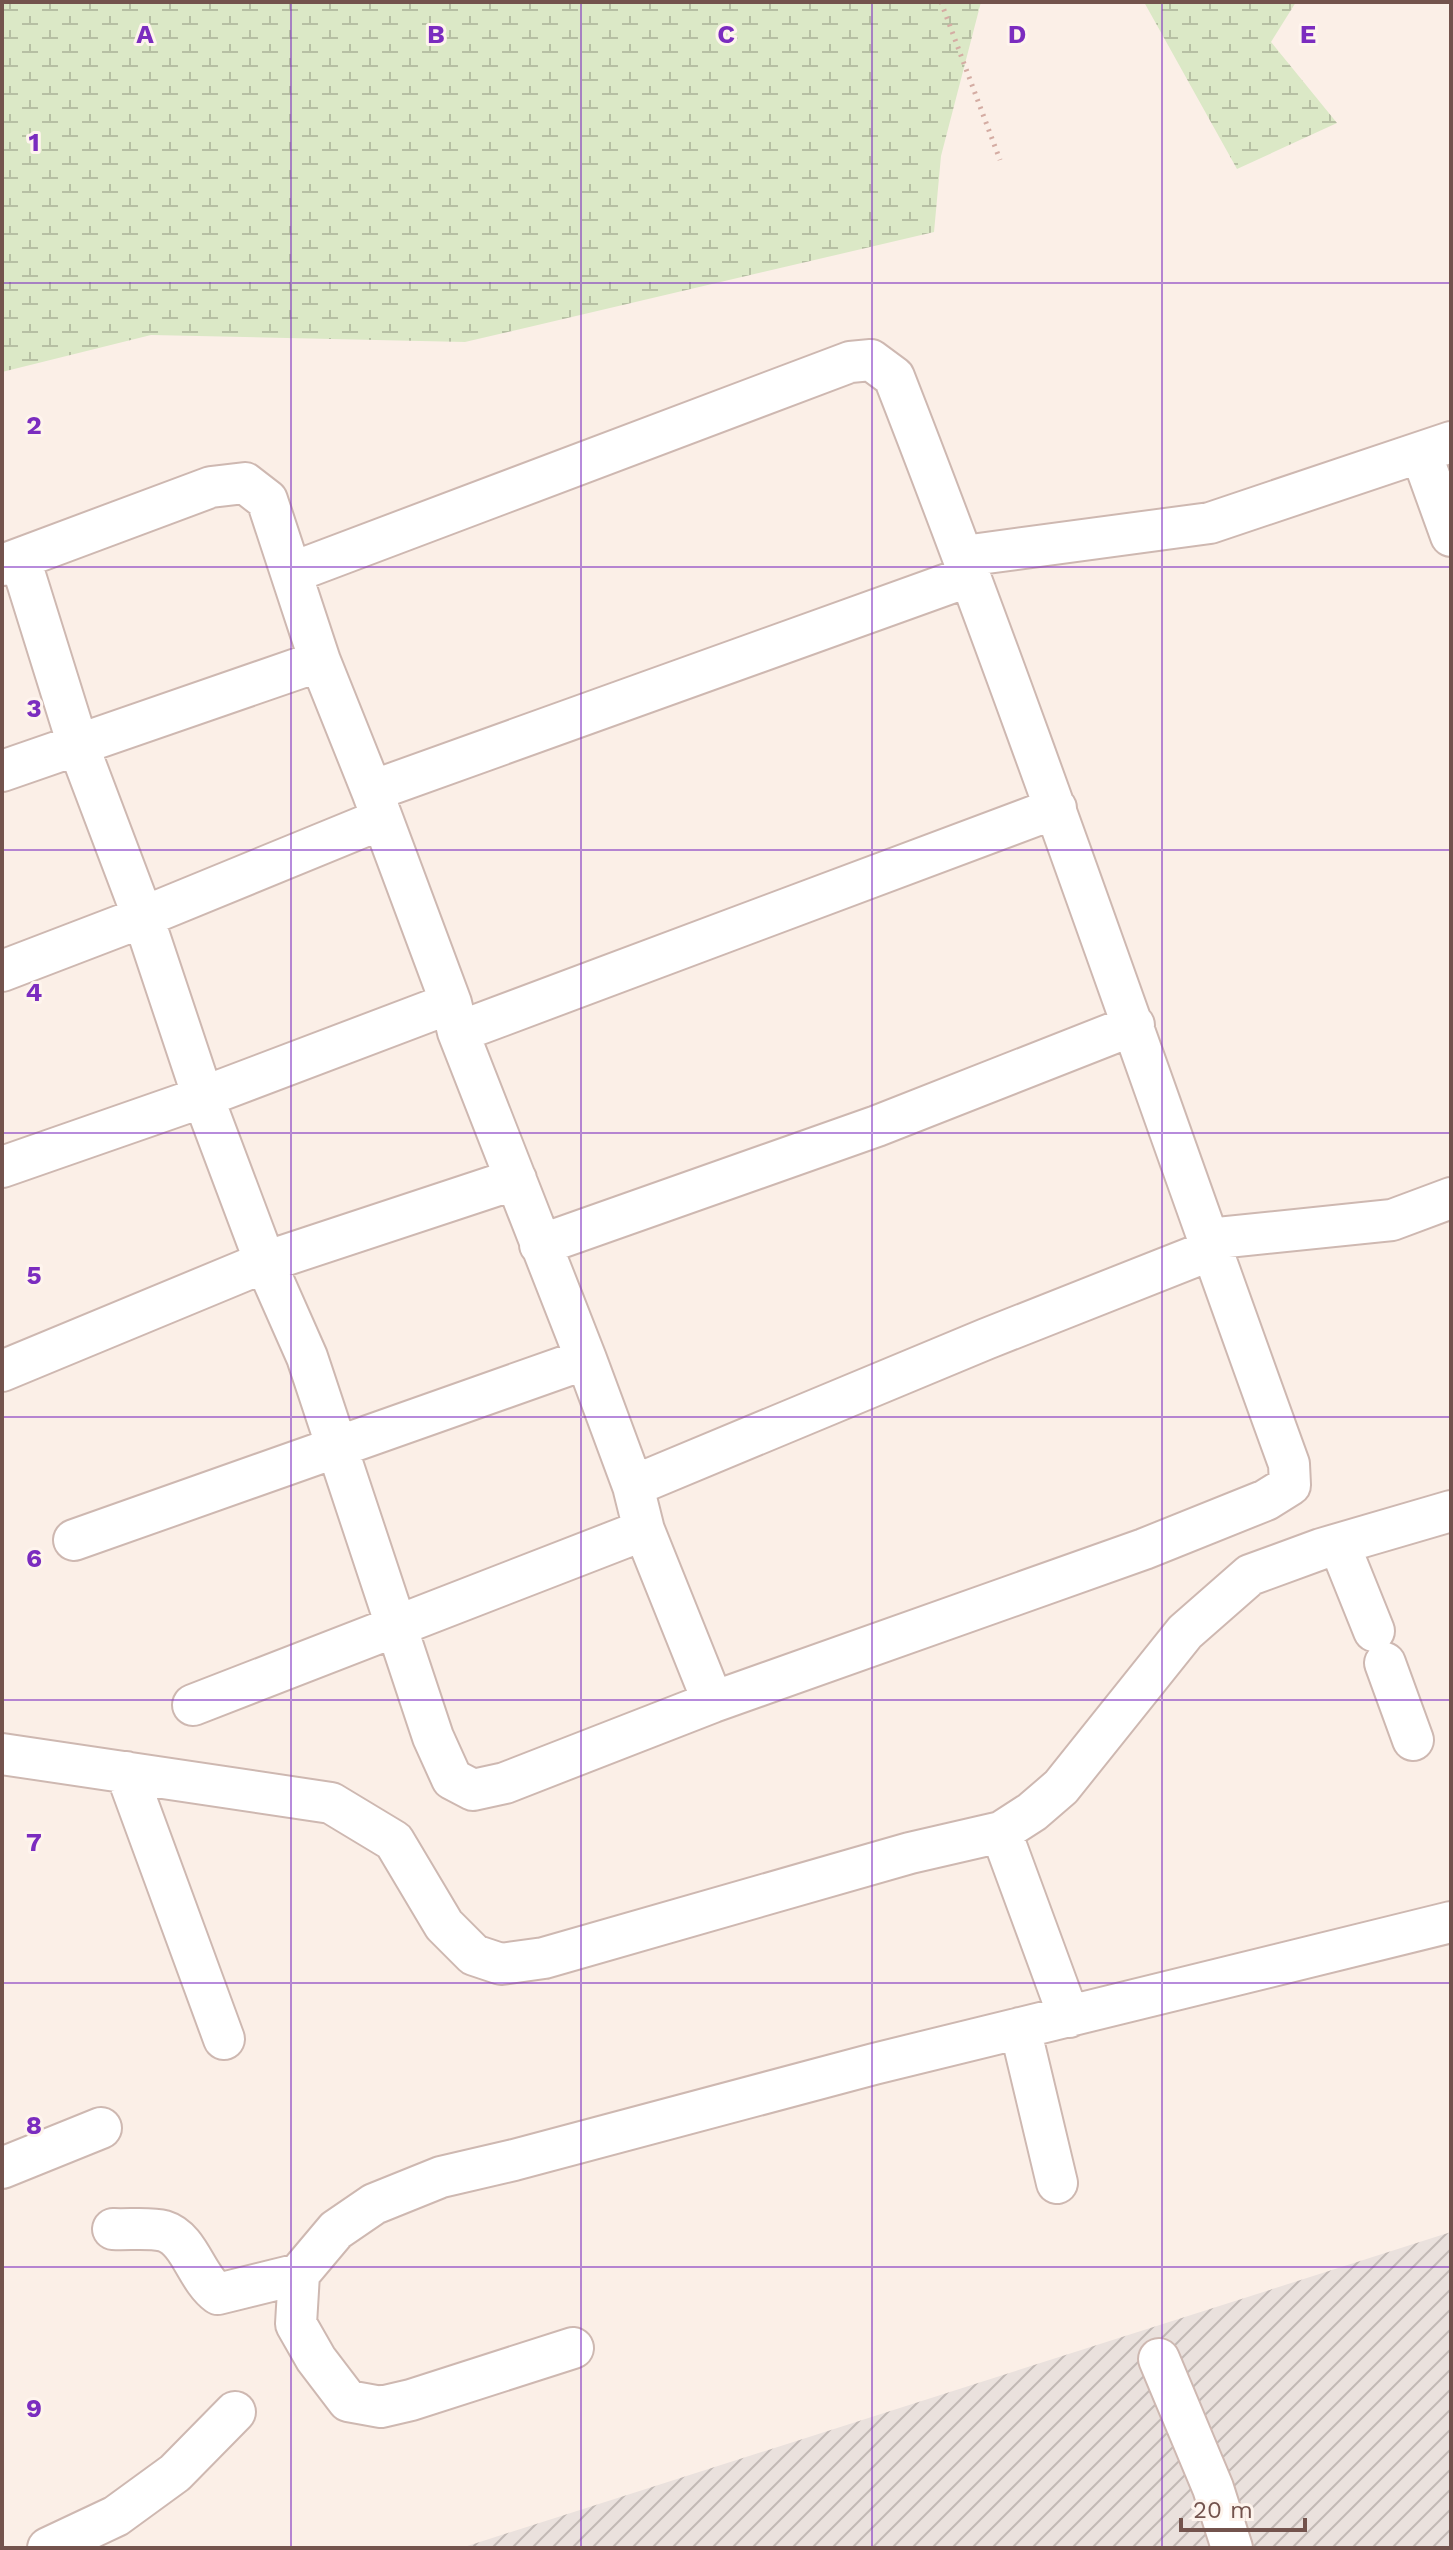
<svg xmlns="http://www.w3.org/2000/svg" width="1453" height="2550" viewBox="0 0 1453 2550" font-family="'Work Sans',sans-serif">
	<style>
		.industrial { fill: url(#industrial-furrows) }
		.wetland { fill: url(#wetland-marsh) }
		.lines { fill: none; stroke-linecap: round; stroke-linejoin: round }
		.minor-casing { stroke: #ceb8b1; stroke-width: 44 }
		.path { stroke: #d4aca3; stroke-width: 5; stroke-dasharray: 2 6; stroke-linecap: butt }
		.minor { stroke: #fff; stroke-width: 40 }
		.grid { fill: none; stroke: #7b2cbf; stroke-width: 2; stroke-opacity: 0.55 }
		.grid-label { font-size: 26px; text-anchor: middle; font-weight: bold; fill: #7b2cbf; stroke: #fef4ed; stroke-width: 6; stroke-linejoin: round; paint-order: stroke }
	</style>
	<defs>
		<pattern id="industrial-furrows" width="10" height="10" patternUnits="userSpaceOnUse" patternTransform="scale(2)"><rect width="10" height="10" fill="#eae1dd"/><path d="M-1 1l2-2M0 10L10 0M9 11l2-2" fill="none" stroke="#c2b9b5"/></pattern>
		<pattern id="wetland-marsh" width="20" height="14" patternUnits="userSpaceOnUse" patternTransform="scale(2)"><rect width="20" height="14" fill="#dbe8c6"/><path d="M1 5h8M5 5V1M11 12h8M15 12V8" fill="none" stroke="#b6bfa3"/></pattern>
	</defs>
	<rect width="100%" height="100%" fill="#fbefe7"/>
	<!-- industrial -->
	<path class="industrial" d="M1451,2232V2548H461Z"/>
	<!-- wetland -->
	<path class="wetland" d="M2,2H981L941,156L934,232L465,342L151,335L2,372Z
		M1144,2H1296L1271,42L1337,123L1237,169Z"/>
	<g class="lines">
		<defs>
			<path id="minor" d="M1421,453L1451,536
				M964,556L1210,523L1451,442
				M20,559L78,745L143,917L203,1097L265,1262L307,1357L433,1737L452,1779L473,1790L505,1783L713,1702L1144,1549L1266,1500L1290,1485L1289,1464C1157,1101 1034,736 894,377L871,360L850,362L291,573
				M2,565L211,487L245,483L267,500L320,661L372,791L451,1003L458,1032L586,1359L633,1486L644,1530L713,1702
				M2,771L320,661
				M372,791L970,576
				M2,971L143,917L382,819
				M458,1032L1056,808
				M2,1167L203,1097L451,1003
				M1208,1239L1392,1220L1451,1198
				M540,1245L877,1126L1134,1025
				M2,1371L265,1262L516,1179
				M633,1486L986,1339L1211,1250
				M74,1540L586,1359
				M1339,1544L1374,1631
				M1385,1663L1413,1740
				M193,1705L644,1530
				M2,1754L331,1803L394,1841L444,1925L474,1955L501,1964L544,1958L910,1853L1001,1832L1032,1812L1061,1787L1185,1632L1250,1575L1321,1549L1451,1511
				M126,1772L224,2039
				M1001,1832L1069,2017
				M1020,2028L1057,2183
				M2,2168L101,2128
				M113,2229C128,2230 149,2227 164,2231C190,2239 196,2278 218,2294L299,2274
				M573,2348L411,2400L381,2407L348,2401L316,2359L296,2324L299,2274L336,2230L374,2204L441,2177L514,2160L874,2064L1451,1922
				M1159,2359L1213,2488L1232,2548
				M48,2548L116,2516L175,2473L235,2412"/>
		</defs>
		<!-- minor casing -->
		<use href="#minor" class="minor-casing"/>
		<!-- path -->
		<path class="path" d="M941,2L1000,160"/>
		<!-- minor -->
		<use href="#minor" class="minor"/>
	</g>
	<!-- grid -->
	<path class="grid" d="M291,2V2548M581,2V2548M872,2V2548M1162,2V2548M2,283H1451M2,567H1451M2,850H1451M2,1133H1451M2,1417H1451M2,1700H1451M2,1983H1451M2,2267H1451"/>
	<g class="grid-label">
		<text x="145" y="43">A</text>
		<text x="436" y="43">B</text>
		<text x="726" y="43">C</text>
		<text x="1017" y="43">D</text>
		<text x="1308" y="43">E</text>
		<text x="34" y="151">1</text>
		<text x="34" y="434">2</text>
		<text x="34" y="717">3</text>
		<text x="34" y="1001">4</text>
		<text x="34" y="1284">5</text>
		<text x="34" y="1567">6</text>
		<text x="34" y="1851">7</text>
		<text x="34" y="2134">8</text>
		<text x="34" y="2417">9</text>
	</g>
	<!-- border -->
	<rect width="1453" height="2550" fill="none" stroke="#73534d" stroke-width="8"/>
	<!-- scale -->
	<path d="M1181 2518v12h124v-12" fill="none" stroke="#73534d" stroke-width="4"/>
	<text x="1193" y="2518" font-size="24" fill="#73534d" stroke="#fef4ed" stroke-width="6" paint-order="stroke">20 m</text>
</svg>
